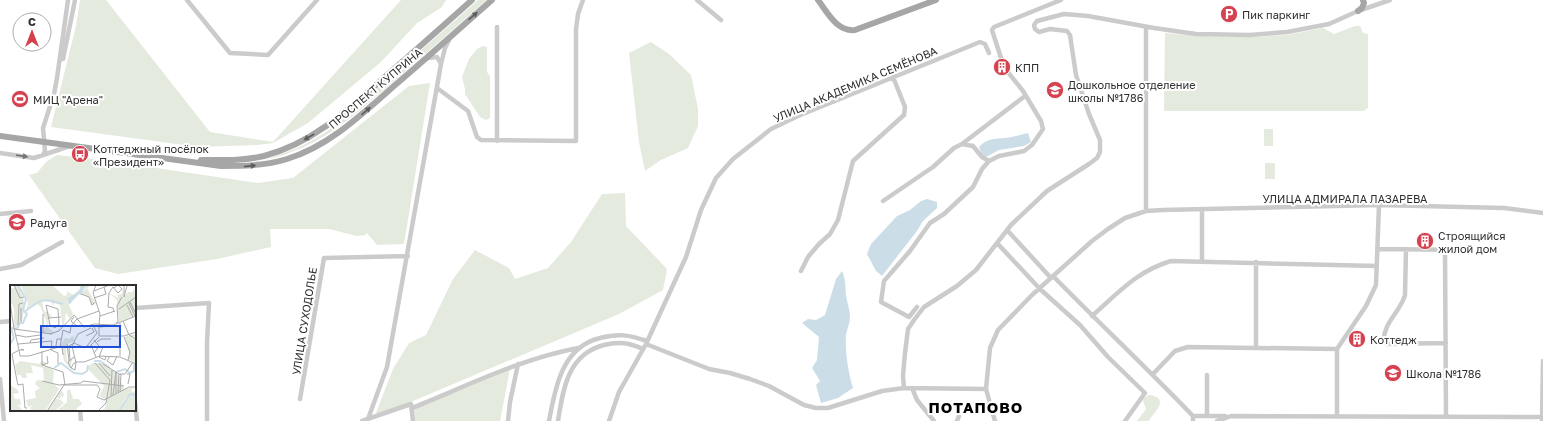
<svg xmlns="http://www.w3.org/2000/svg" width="1543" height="421" viewBox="0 0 1543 421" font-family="'Golos Text',sans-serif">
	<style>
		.green { fill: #e4eadd }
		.water { fill: #cbdee8 }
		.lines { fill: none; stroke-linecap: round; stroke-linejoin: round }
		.minor { stroke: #cbcbcb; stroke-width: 4.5 }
		.major { stroke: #a6a6a6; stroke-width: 6 }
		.oneway { fill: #5e5e5e }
		.oneway2 { fill: #757575 }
		.labels { text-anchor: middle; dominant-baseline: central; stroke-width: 4; stroke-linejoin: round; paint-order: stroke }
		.poi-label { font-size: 11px; fill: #2e2e2e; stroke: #fff; text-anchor: start }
		.street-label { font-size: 11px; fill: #2e2e2e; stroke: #fff }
		.district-label { font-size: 15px; font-weight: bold; letter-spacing: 1px; fill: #000; stroke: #fff }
		.inset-river { fill: none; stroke: #cbdee8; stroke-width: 2 }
		.inset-road { fill: none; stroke: #ababab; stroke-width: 1 }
		.view { fill: #1d4ed8; fill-opacity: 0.15; stroke: #1d4ed8; stroke-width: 2 }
		.inset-edge { fill: none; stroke: #2e2e2e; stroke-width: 2 }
	</style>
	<rect width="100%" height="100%" fill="#fff"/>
	<!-- green -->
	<path class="green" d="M80,0H106L210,132L273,142L401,0H446L442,7L417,23L381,62L308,123L273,143L257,145L199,147L51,127L76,26Z
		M478,0H487C455,27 425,55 393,82C351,118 321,147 265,160L297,148L311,141L326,132L346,116Z
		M1355,26H1360L1363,33L1368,34V108L1363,111H1164L1165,33L1197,36L1256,37L1286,35L1323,28L1334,34Z
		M651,42L669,54L691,75L698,109V126L688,148L661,160L645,171L639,142L629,53Z
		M483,46L487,47V72L490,76V118L486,120L480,117L465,94V89L462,77L469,59L477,49Z
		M430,83L404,244L377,245L367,233L365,235L357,236L329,229H270L271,247L217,259L118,274L95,268L29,175L37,173L46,162L57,155L102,160L258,183L293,178L409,86Z
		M1264,129H1273V146H1264Z
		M1265,163H1275V179H1265Z
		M625,193L626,226L667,269L663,290L619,314L380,415L376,413L393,369L409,343L426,335L453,279L475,250L509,268L515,279L548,268L571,242L602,194Z
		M510,369L500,421H415L414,409Z
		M1149,395C1152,395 1155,396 1158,398C1165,405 1152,414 1149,421H1137L1146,409L1143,401L1144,398Z"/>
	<!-- water -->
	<path class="water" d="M1028,133L1031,142L1024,146L999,150L986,157L982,155L979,147C987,138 995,139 1005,138C1013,137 1020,135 1028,133Z
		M927,199L937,202V208L923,221L917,231L882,276L876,271L867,254L871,244L897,216L910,210L921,201Z
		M842,271C846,280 845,286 846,295C847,303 850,309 850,317C850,323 847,329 846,335C845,353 848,371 853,388L838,398L821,403L816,385L820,381L812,368L817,360L819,337L802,323L808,319L816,320L825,315L836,279Z"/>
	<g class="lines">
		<!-- minor -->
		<path class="minor" d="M187,0L230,53L268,55L317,0
			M697,0L721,20
			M497,27V141
			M1146,27V211L1163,210L1379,205L1504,208L1543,213
			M428,58L437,57L441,64
			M60,59H63L75,0
			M437,88L468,111L477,137L481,140L576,141V29L578,14L583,0
			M962,144L1025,96
			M0,153L34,158L70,146
			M43,155L45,151L43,128L54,94L57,78L68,0
			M883,201L933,167L954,148L962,144L973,146L982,157L989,161L999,156L1024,151L1032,145L1043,129L1041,121L1023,91L1007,71L1001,58L992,30L994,27L1061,0
			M1202,209V261
			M0,214L31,211
			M1007,230L1051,278
			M997,243L1040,289L1080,325L1108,357L1145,393L1125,421
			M1378,249L1466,250
			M1406,249L1405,295C1401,311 1382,324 1384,342L1387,344L1446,343
			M1445,250L1446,416
			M0,269L21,265L62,242
			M801,271L808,257L819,244L830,234L838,220L853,161L904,115L905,107L893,77
			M1053,276C1099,323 1147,368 1193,416V421
			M917,307L909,317L881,302L884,281L910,251L930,223L944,214L973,187L982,169L989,161
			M135,308L209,303L207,342V421
			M1092,316C1118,293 1137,271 1171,261L1377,266
			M0,322L11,321
			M646,344L709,369L730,373L750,379L769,386L804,405L816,408H828L882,391L904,388L986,389
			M1256,348V262
			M1153,374L1175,351L1188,347L1337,349
			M1207,375V416
			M0,379L4,421
			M904,388L903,376L905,353L908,329L914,320L924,307L957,286L976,270L1011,225L1047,191L1089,164L1097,158L1100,152V140L1089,114L1076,75L1070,35L1067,31L1050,29L1039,32L1035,29L1034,25L1037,21L1064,14L1088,16L1154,28L1196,34L1250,35L1287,32L1329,24L1358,11L1390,0
			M912,388L917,400L934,421
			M300,399L324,258L408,256
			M135,401L137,421
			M412,408C467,386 520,359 578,348
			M80,410L81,421
			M1193,416H1225
			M1337,416V349L1366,306L1376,285L1379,205
			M368,419L387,367L441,64L445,48L449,40
			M362,421L411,404L413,421
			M508,421L510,402L518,364
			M549,421C555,388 562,347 600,338C619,333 629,335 647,341
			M558,421C563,389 568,354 604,345C619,341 630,343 643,349
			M609,421L619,392L646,344L686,257L701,210L716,178L733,159L771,129L798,116L980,42L985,44L989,53
			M957,421L959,416
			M995,421L986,389L990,348L998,330L1032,295L1092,241L1108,229L1125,218L1146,211
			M1217,421L1231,416L1542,417
			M1542,421L1543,361"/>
		<!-- major -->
		<path class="major" d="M818,0C828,13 837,32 855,30L936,0
			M1358,11L1362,8L1364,3L1363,0
			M0,136L221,166C243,166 265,166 287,159C329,146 361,115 394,86C427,58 459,29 492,0
			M201,160C222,160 243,161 264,156C314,143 350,108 387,75C416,50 444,25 472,0"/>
	</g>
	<!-- one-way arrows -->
	<defs><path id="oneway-solid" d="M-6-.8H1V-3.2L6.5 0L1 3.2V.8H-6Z"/></defs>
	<g class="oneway">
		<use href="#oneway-solid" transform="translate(473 16) rotate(-41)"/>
		<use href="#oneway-solid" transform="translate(366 111) rotate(-41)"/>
		<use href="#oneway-solid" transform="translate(309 137) rotate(150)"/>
		<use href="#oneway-solid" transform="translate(250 166) rotate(-6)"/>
	</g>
	<use class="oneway2" href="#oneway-solid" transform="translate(22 156) rotate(8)"/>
	<!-- icons -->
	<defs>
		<symbol id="parking-disc" viewBox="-11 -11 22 22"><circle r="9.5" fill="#d4414f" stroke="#fff"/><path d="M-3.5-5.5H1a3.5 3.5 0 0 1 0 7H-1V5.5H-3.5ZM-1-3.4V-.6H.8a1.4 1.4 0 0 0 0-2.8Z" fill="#fff"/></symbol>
		<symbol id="building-disc" viewBox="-11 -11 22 22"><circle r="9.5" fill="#d4414f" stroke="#fff"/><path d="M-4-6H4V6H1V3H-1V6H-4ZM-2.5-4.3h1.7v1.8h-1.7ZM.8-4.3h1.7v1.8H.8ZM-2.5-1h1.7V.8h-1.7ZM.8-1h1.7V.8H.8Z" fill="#fff"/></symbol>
		<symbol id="school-disc" viewBox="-11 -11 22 22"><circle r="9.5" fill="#d4414f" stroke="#fff"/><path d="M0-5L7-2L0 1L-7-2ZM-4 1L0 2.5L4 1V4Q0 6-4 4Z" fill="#fff"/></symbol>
		<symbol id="stadium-disc" viewBox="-11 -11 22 22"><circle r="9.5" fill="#d4414f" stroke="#fff"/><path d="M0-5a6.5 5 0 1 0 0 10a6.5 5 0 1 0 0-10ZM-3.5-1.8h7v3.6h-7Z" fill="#fff"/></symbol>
		<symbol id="bus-disc" viewBox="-11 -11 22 22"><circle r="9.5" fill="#d4414f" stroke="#fff"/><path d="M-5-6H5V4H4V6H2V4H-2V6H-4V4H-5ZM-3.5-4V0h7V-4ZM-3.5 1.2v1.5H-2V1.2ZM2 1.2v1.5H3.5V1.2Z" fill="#fff"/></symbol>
	</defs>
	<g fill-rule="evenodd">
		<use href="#parking-disc" x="1219" y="4" width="20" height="20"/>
		<use href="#building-disc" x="992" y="57" width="20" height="20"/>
		<use href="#school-disc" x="1045" y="80" width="20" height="20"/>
		<use href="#stadium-disc" x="10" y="89" width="20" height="20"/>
		<use href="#bus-disc" x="70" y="144" width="20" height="20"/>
		<use href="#school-disc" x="7" y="212" width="20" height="20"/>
		<use href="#building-disc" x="1415" y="231" width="20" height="20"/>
		<use href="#building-disc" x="1347" y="329" width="20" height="20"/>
		<use href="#school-disc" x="1383" y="363" width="20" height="20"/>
	</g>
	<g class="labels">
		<!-- poi labels -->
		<g class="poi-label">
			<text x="1242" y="14">Пик паркинг</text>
			<text x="1015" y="67">КПП</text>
			<text x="1068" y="84">Дошкольное отделение<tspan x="1068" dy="13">школы №1786</tspan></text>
			<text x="33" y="99">МИЦ "Арена"</text>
			<text x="93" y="148">Коттеджный посёлок<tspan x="93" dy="13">«Президент»</tspan></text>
			<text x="30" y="222">Радуга</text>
			<text x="1438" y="235">Строящийся<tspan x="1438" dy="13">жилой дом</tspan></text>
			<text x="1370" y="339">Коттедж</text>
			<text x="1406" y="373">Школа №1786</text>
		</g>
		<!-- street labels -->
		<g class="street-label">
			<text transform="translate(855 84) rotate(-23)">УЛИЦА АКАДЕМИКА СЕМЁНОВА</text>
			<text transform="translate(375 88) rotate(-40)">ПРОСПЕКТ КУПРИНА</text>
			<text x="1345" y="198">УЛИЦА АДМИРАЛА ЛАЗАРЕВА</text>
			<text transform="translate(304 321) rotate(-81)">УЛИЦА СУХОДОЛЬЕ</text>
		</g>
		<!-- district labels -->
		<g class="district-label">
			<text x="976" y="407">ПОТАПОВО</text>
		</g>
	</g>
	<!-- overview -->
	<g transform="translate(10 285)">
		<rect width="126" height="126" fill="#fff"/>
		<path d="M4,0L9,1L15,19L12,37H9L7,43L4,42V24L0,15V3H5ZM11,0H42L54,11L57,10V6L63,10L70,4L71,0L80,1L77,3L86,19L81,21L79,12L71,9L76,3L71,1V4L69,6L57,15L56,14L63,29L60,34L56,28L54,40L50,44L45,48L33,47L37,38L30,21L27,19L16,26L18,18ZM32,16L41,17L43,21L44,18L50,20L51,28H48L51,29L52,40L45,48L36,41L40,37L37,36L42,31L40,29L36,32L40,28L34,26ZM113,3V13L118,7H123V4L126,6V30L109,37L107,15L99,8L108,13L107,10L112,9ZM126,48L123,50H126V53L124,51L122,53L126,54V78L118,74L120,70L114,52ZM63,51L65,56L57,59L56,63L57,77L63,72L60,83L54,76L51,60L55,53L59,54ZM10,76L29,79L32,76L39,79L32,80L34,82H40L44,86L43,98L49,104L45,111H42L44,112L35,126H22L20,123L23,120L18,122L16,115L26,113L25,106L30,103L25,99L27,95L34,96L33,83L21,80L23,88H16L17,93H12L11,90H7L5,80ZM82,78H91L108,89L114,104L123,103L121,106L126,108V126H110L118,114L116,112L108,126H94L97,115L89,111L94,101L77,83ZM0,100L8,105L9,108L3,109L5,114H10L11,121L7,119L13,126H0ZM60,104L63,114H69L72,119L67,123V126H47L57,117V106ZM51,105L54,109L51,115L54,118L45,126H37L45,113L50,115L52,114V111L49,114L46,112Z" fill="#e4eadd" fill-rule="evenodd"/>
		<path d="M71,0L75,2L71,10L69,9L59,20L57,14L69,6Z" fill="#cbdee8"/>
		<path class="inset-river" d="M14,27L30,16L38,15L53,19M0,59L4,53L1,43L7,44L10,38H13L17,29L13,25L16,14L8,0M84,76H90L100,83M44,83L51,78L64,88L72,89L77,86L78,80M106,87L115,84L120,88L124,86V79M109,126L120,109L126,110"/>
		<path class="inset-road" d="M4,0L10,13L14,12M86,0L83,8L90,29L89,40M114,0V12L117,1M104,3L108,0L112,4L108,8L103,2L99,8L98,22L103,23L104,27M84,6L97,1M71,9L79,12L82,20L85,17M84,13L96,9L94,2M0,17L4,44L42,49M120,17L126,29M119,18L125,31M36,20L48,24L49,39L45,43L40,40ZM117,20L123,32M11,23V37M109,24L126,12M33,29V48M90,31L105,26M64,32L61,36L68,42M39,33L51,32M67,34L89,26M113,36L119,50L126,54M106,38L108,37L107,21L112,12M8,40L9,19L13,18M89,42V51H114L126,47M90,42L102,41M4,43L9,65L2,69L7,96L8,100L13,99L15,123H17M53,45L60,48L61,41L67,34M40,49L49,46L64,30L74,42L84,39L103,40L126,31M6,50L16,52L30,50M76,51L84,47L82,43M114,52L120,67L118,75M84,55L89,61L84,68M87,57L91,54H101M20,58L21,55L34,53M64,58L73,62L81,61M8,59L42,56L41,64M57,59L59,76M46,61L47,54H52M77,61L87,48L84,42M50,62L53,45M11,64L14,65H9L10,71H19L52,61L53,70M41,65L48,68V79M32,66V80L53,87L55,100M89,71L110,72L126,79M96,71L95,75L89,72L93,62H110M100,71L97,76L103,80L107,71M110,71V38M86,72L81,60L89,52M60,76L59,61L64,58M66,77H74L90,71M64,78L61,83L65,85L66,78H64M66,78L62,61L68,49L81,43M85,78L100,95L96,118L88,126M89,78L100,91M93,79L109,89H115L123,77M32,80L38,78L37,71M61,83L58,77L64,72M117,89H120L118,99M32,96L49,100L71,98L73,96L114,101M108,107L109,89M110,107L111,89M106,109V87M103,110L106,87M101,111L102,85M37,126L54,100H87L90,104L87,112L94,115L119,102H126"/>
		<path class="view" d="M31,41H110V62H31Z"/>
		<rect width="126" height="126" class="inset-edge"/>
	</g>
	<!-- north arrow -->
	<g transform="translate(32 32)"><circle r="19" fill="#ffffff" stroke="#ababab"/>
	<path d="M0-3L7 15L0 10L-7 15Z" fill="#d4414f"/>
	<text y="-6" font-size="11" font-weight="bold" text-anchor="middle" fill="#2e2e2e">С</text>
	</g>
</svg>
